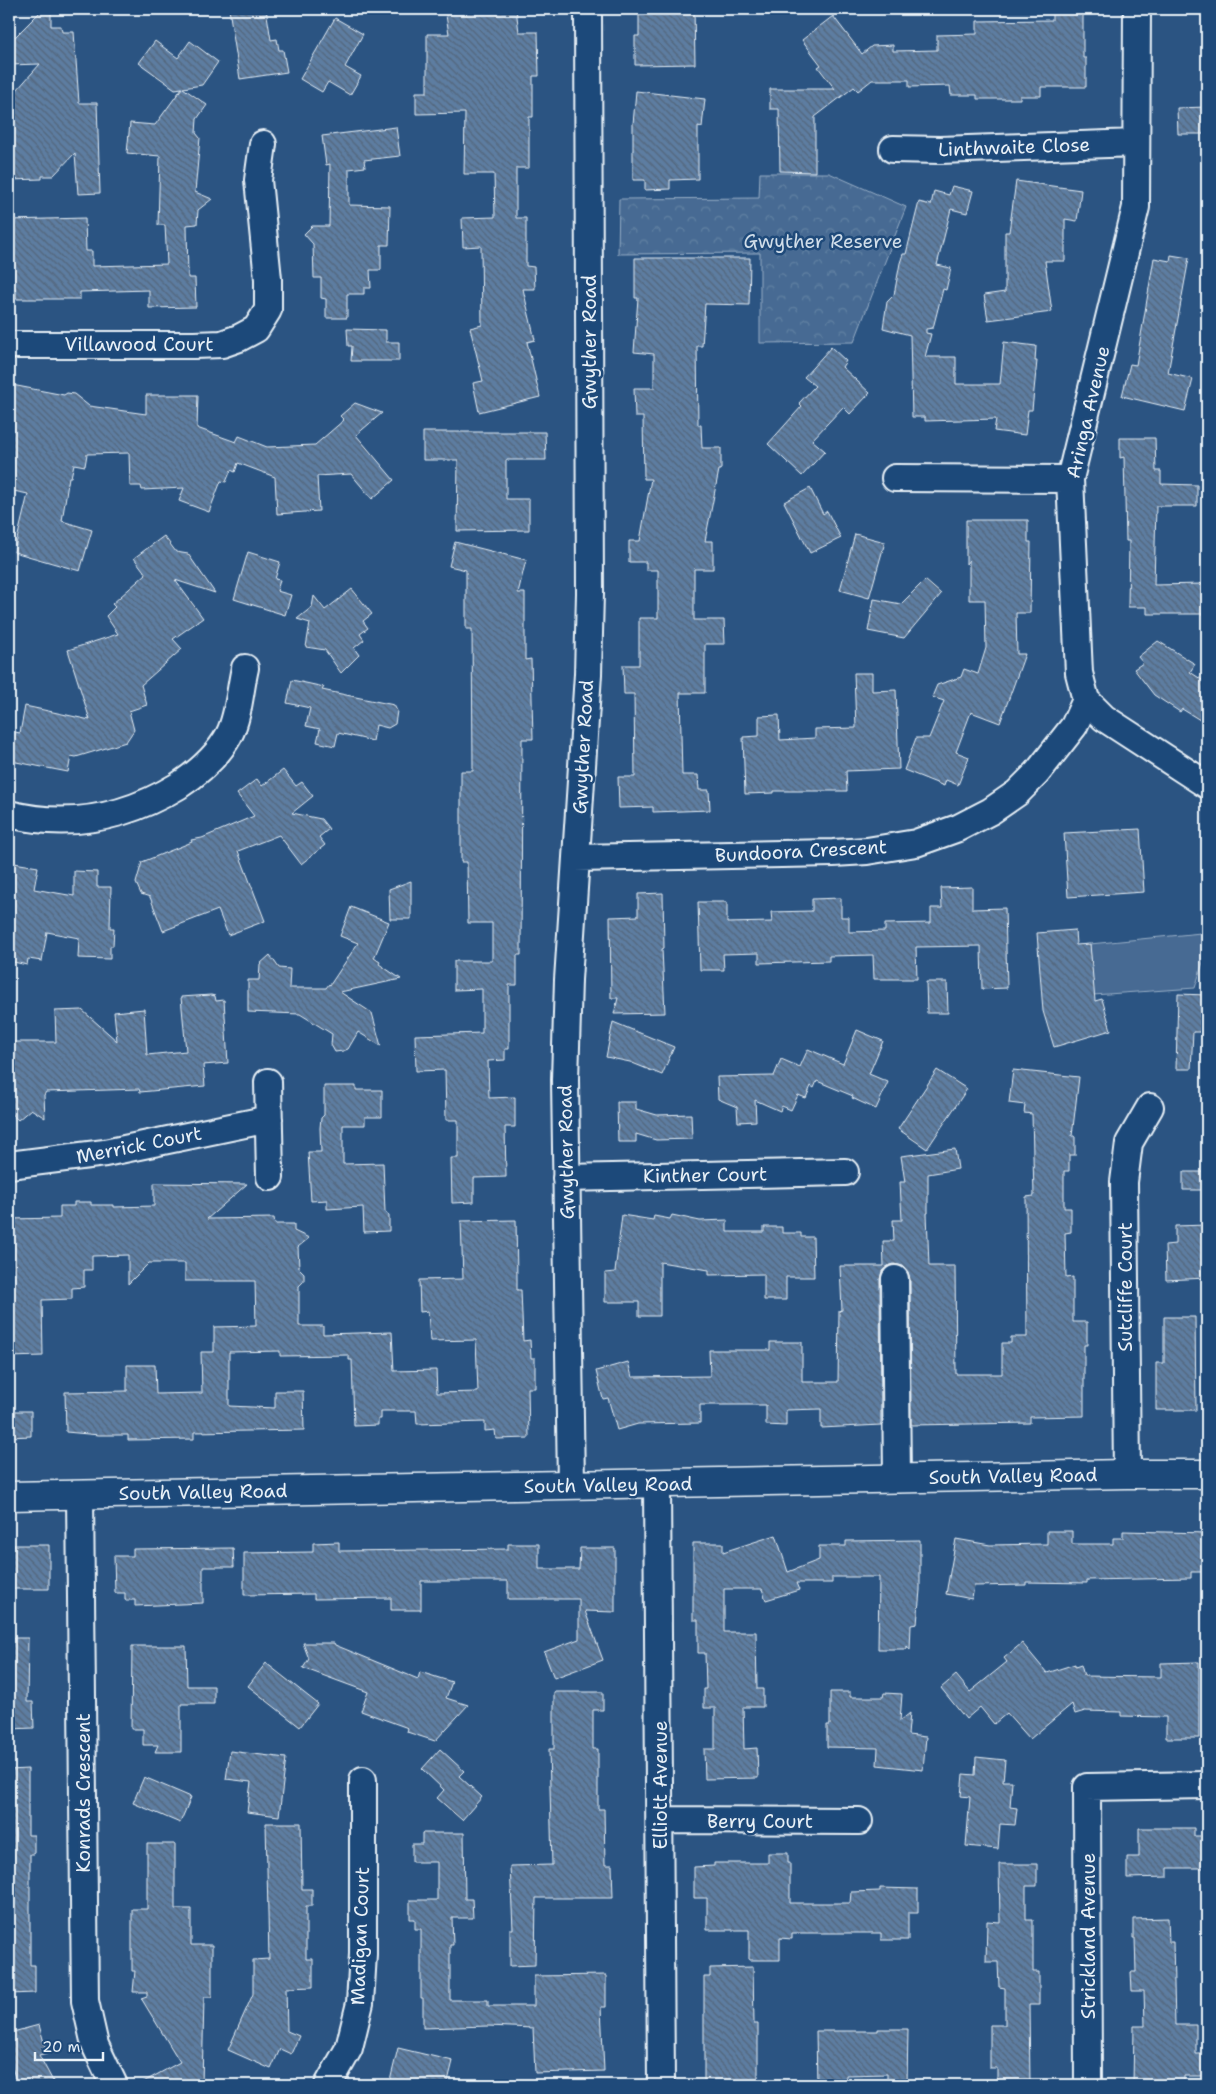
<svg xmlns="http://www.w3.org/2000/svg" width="1216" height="2094" viewBox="0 0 1216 2094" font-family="'Shantell Sans',sans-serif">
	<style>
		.grass { fill: #476b93; stroke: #98aec6 }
		.park { fill: url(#park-crowns); stroke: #98aec6 }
		.building { fill: url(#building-back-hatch); stroke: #e8f1f8 }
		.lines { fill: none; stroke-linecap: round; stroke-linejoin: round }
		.minor-casing { stroke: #e8f1f8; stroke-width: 30 }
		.major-casing { stroke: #e8f1f8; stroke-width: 31 }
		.minor { stroke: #1f4a7a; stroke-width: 26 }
		.major { stroke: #1f4a7a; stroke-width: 28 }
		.labels { text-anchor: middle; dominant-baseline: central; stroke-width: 5; stroke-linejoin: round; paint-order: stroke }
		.street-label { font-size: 19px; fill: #e8f1f8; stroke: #1f4a7a }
		.park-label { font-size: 19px; fill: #d0dde9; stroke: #1f4a7a }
	</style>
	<defs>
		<pattern id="park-crowns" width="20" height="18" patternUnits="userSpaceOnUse" patternTransform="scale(1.25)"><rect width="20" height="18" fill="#476b93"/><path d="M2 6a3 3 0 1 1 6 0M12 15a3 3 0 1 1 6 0" fill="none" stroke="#6281a3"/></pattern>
		<pattern id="building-back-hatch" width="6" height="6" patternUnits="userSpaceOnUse" patternTransform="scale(1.25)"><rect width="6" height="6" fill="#5d7da1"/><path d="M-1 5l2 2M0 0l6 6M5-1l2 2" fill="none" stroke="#53657a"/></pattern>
	</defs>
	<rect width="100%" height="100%" fill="#2b5482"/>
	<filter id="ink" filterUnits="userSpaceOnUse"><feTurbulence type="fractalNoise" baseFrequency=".02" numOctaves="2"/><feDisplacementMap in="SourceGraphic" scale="10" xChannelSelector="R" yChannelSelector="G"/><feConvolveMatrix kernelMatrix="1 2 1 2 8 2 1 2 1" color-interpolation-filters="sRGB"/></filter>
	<g filter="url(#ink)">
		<!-- grass -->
		<path class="grass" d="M1201,933L1204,959L1195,988L1093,995L1090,944Z"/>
		<!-- park -->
		<path class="park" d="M760,173H829L906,207L854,342L760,343V253L618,254L619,199L759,198Z"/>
		<!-- building -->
		<path class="building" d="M43,9H51V26H61L62,32H74L79,103H97L100,193L78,194L75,153L53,176H42V179L9,180V99L40,64L9,65V43Z
			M229,9H266L271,40L277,39L279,50H283L287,72L240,79Z
			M445,9H516L519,32H538L539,76H533V117H529V168H516V218H526V266L534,267L535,289H523L535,340L527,342L540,397L479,412L473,383L483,381L470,328L482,325L481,246L463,247L462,218L495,217L494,174H464L465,113L416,114V92H427V34H449Z
			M639,9H694L695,64L635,65V36H639Z
			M1052,9H1083V58H1086V87H1041V96H1020V99H977V95H951L950,86L909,87V80H872L858,91L854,87L815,117V172L780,171L779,109H770V89H835L818,67L821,65L802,40L833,16L862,54L872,46L893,45V51L937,50V35L977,34V21L1052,20Z
			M335,18L363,34L345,67L361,76L350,95L328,82L322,92L300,79Z
			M155,41L178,58L190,41L218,62L202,85L183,88L207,105L197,119L196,133L200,138L195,192L212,199L198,210L197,224L187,225L188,278H195L196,307L149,308V290L80,292V299H16V290H9V220L85,218L86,251H92V266L167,264L165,225H158L160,156L127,153L130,123L155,125L182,88L175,89L139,63Z
			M636,91L705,99L702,127L698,126V179L670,180V189L645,190V180H633V124Z
			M1207,107V134H1178L1177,108Z
			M396,127L400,156L364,160L365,167L349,169V205L390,206L389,245H381V270H370L371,288H364V294H347V318H326V299L321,298V278H314L313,244L304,234L312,226H329L330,164L326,165L322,136Z
			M1016,181L1081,190L1077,221L1065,219V261H1045L1052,312L988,320L984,295L1005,292V232H1009Z
			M952,186L973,191L967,213L951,209L937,265L951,268L946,290L943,289L933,328L926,329V333L931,334L925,357H956V384H1000L1004,342L1036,346L1035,361H1037L1032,410H1028L1025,435L994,431L996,419L925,421V417H912L910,335L883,328L887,302L894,295L900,263L903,254H906L919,202L931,205L934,191L949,195Z
			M1171,255L1189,258L1168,373L1193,379L1185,411L1122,396L1130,364L1136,365L1154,258L1170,261Z
			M635,258H750L749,305L705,304L702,346H697L698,425H701L702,448H721V470H719L705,541H713V569H694V620H724L725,644H705V693H680L682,775H698L699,790H709L710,810L653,812V807L619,808L618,777H635L634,694H624L623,665H639V618H658V570H646V562H629V541H640L651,479H644L643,417H635L634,388H654V354L634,352L638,298H635Z
			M347,329L386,330V342H399V361H351L352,346H348Z
			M831,347L846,361L842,367L870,393L850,414L843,407L812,440L825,451L802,476L768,444L802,406L799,403L815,386L804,377Z
			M12,385L64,395L67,393L74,394L89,406L146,414V395H198L197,428L236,442L239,436L267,447L315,445L344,420L340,416L355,403L382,413L356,435L394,480L372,499L351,474L317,476L319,511L277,514L275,477L238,463L235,472L231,470L226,482L221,481L209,512L179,501L184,488L142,490L141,486H130L129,453L87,454L85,466L74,464L71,477H69L62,521L92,530L80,571L14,552L28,494L9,490V389H12Z
			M423,432H545L546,460H506V499H529V530L457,531L458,460H423Z
			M1120,438H1155L1156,471H1161V484L1197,485V506H1156L1154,585L1203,584V614H1147V607H1128L1129,541H1126L1124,457L1120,458Z
			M810,488L823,514L827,511L841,538L810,553L784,502Z
			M966,520H1028V542H1031L1030,613H1016L1017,654H1025L1000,723L971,712L956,752L969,757L958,785L946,780L944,786L904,770L916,738H929L944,701L932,697L937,685L961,677L964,669L978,674L986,648L985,600H969V560L966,564Z
			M855,534L885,542L869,598L840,590Z
			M164,536L176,552L188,554L215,593L175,580L203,618L173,639L182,649L141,685L147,705L129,711L134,730L126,742L76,757L71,756L68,772L11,761L15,732L20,733L25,706L90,720L68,650L118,634L106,616L115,607L112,604L146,574L134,558Z
			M455,542L526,560L518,593H525V660L531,659L533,739H522L521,955H517V985H509V1049H505V1060L488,1061L489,1098L515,1097V1127H505L506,1177L474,1178V1202L452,1203L451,1158H458V1120H446L445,1070L416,1071L415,1035L482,1033V989L454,990V961H492V923H468L467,862H461V771H473L472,629H466V570L449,566Z
			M248,552L280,562L275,579L280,580L277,591L291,595L285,615L234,599Z
			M925,580L941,594L904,638L868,631L874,599L901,604Z
			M352,589L372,614L363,621L368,628L360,634L364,640L354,648L359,655L341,673L325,650L306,647L310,623L297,619L312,607L314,596L325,610Z
			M1158,641L1195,664L1190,672L1207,683V709L1200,720L1182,709L1180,712L1154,695L1134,669L1143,663L1138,657Z
			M854,673H872V691L896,690L899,769L846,771L847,791H774V793L745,794L743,737L759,736V716L779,715L780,740L815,738V729L856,728Z
			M292,680L324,687L322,690L394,705L397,711L395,724L388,728L376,725L373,741L338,733L335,746L317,742L320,729L306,726L310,708L287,703Z
			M283,770L296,786L302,782L313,796L292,813L321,819L329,829L319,837L325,845L301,864L279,835L238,851L265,921L228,935L218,910L163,931L150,897L141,894L136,883L142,862L192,842L191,840L202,838L254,816L237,794L257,779L262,786Z
			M1140,829L1144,892L1068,897L1064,833Z
			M14,863L38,867L34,889L74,896V871L97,872V887H111L110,928H114L113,946H110V959L78,958L79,938L47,932L42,961L28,959L27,965L9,961V874L12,875Z
			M411,881V919H390L389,889Z
			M972,887V909L1005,908L1007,988L982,989L981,946L916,947L917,979H874L873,955L829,956V961L759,963V953L723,954L724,970H700L698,902H727V923L772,922L771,912L812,911V899L841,898V917H849V932L885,931V924L931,923V908H942L941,888Z
			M663,893L664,948L662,949L665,1013L614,1014L618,998H611L610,917L638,916V894Z
			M351,907L389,922L374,958L380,962L379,964L401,979L340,992L372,1013L381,1046L358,1032L348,1049L343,1051L335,1052L331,1045L332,1034L300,1014L248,1012V980H259L260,964L270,955L279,968L290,969L289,988H326L329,984L330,985L358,943L340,936Z
			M1075,930L1076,945L1090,944L1095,1001L1102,999L1111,1030L1054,1047L1043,1011L1037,933Z
			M926,982H947L948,1013H927Z
			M1178,994L1207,995V1032H1193L1191,1069H1176Z
			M211,995L215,996L216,1001L224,1000L228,1063L203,1065L205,1086L140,1092L139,1089L46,1092L44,1095L45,1118L31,1109L18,1120L9,1112V1042H56L55,1011L82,1010L117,1041L114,1012L144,1009L147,1055L186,1051L181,997Z
			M613,1022L674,1047L662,1075L630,1062L606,1057Z
			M857,1030L883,1041L869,1074L888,1082L876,1109L852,1098L853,1096L817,1081L814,1088L811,1086L806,1098L798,1095L791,1110L782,1106L780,1111L755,1100L756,1121L738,1122L737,1107L718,1099L717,1077L774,1076L781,1059L800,1067L808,1049L843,1064Z
			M937,1070L967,1089L927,1149L898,1129Z
			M1013,1070L1079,1077L1072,1136H1075V1155H1069V1171H1064V1208H1071V1232L1065,1233L1066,1278L1073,1277V1322H1087V1345H1084V1416L1030,1417V1423L911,1425L910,1279L908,1272L903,1266L894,1264L888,1266L882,1271L880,1279L881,1425L821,1428V1409L786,1410V1426L766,1425V1405H700V1423L638,1424L617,1430L608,1398L603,1399L596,1371L628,1362L632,1377L710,1376L709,1350H770V1342H802V1382H838L839,1311L842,1310L840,1266H884L883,1241H894L893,1220H902L900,1182H905L901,1156L955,1149L958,1169L928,1174V1213H927L929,1266H955L956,1374H1002V1343H1011V1337H1027L1026,1197L1034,1196L1032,1114L1024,1113L1025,1105L1009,1103Z
			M324,1086H356V1090H382V1117H365V1125H343V1164L383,1163L385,1212L389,1215V1231L364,1232L363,1207L327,1209V1200L311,1201L308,1152H321L320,1128L321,1118L324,1115Z
			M617,1102H636V1109L657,1115L691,1114L692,1139L656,1140L636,1134V1142H618Z
			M1183,1172H1207V1190H1183Z
			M154,1183L247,1184L207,1219L274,1218L275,1224H294V1231L309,1238L298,1247L299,1268L304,1273V1281L299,1286V1326H323V1334L392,1332L394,1371L436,1370L437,1393L478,1392L476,1340L430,1341L428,1311L420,1312L419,1280L463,1279L461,1221L516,1220L517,1278V1290H521L523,1341L530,1340L531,1358H535V1388H528L529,1438L496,1439L495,1430L485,1431V1422L417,1424L416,1411H381V1419H378V1425L354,1426L352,1360H349V1355L280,1356V1351L229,1352V1406L275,1408V1391H303L304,1430L194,1432V1439L128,1440V1435H99L66,1432L65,1392L127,1391V1365H155L156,1394L202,1393L201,1352H214V1327L256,1326L255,1281H185V1263H149L128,1284V1255L92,1256V1270H84V1287L72,1288V1299L42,1300L43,1356L9,1357V1219L60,1218V1206H74V1202H91V1205H114V1207L154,1206Z
			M622,1215L653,1220L654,1216L670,1219L672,1215L700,1221L727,1220V1232H764V1227H782V1233H801V1237H813L814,1277H786V1300H764V1274L709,1275V1270L660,1262V1316H639V1302H605V1273L615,1272Z
			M1207,1225V1278L1166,1280L1165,1245L1175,1244V1226Z
			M1164,1317H1195L1196,1410H1156V1363H1164Z
			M9,1411H31V1436L9,1437Z
			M1047,1531H1072V1544H1113V1538H1123V1531L1207,1533V1572H1191V1578L1087,1580V1583L1026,1582V1585L974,1586L972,1599L946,1594L956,1539L990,1545L1047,1544Z
			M776,1535L788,1572L819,1560V1546H846V1541L920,1540V1590L917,1624L911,1625L910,1650L907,1646V1649H878L879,1577H832V1583H796L799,1590L766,1600L762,1589H724V1632H756L757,1689H763V1707H743L744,1749L757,1748L758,1778L705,1779L704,1749H715V1708H704V1689H706L705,1653H698V1620H693V1543H723V1552Z
			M339,1542V1551L508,1549V1544H539V1569H579L580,1548H615V1612L585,1611L603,1660L554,1678L544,1652L579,1639V1599H508V1581H421V1610H391V1598L314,1599V1594L244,1595V1553L313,1552V1543Z
			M9,1545H49V1589H9Z
			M233,1548L234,1567H203V1603L135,1606V1600H125V1593H115L114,1556H133V1549Z
			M9,1638H28L27,1702H33L34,1728L9,1729Z
			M303,1643H334L335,1645L418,1679L420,1672L452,1682L446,1698L468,1705L435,1741L407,1732L408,1728L361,1711L368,1692L303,1668L309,1659Z
			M1022,1643L1047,1673L1075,1664V1667L1081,1665L1084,1676L1161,1677V1663L1199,1662V1738H1166V1717L1121,1716V1712L1085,1711L1075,1714L1072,1704L1030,1739L1007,1713L994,1724L980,1707L966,1719L941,1688L956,1675L970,1692L1007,1662L1004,1658Z
			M132,1646H186L187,1686H214V1704H181V1752H155L158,1745H143V1729H131Z
			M266,1663L318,1704L300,1727L248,1686Z
			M554,1692H603V1710H593V1749H598V1809H604L605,1865H612L613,1898H536L535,1965L510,1966V1929H513L510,1866L552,1865L549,1749H554Z
			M830,1692H850V1697H883L884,1693L902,1694L900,1721L910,1713L908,1735L926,1737L923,1770L877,1765L878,1748L827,1747V1725H830Z
			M440,1749L464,1771L459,1776L482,1797L462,1820L437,1798L444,1790L422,1769Z
			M230,1751L286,1758L279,1816L247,1812L251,1782L226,1779Z
			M976,1757L1005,1760L1003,1781H1012L1010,1807L1017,1808L1015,1825L1000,1824L998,1849L966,1846L970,1797L961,1796L963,1774L975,1775Z
			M28,1769V1835H34V1854H30V1965H35V1993L9,1994V1770Z
			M144,1777L191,1797L180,1823L133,1803Z
			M266,1823H301L302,1889H312V1906H306V1959H313V1987L286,1988L287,2031L299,2036L291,2054L280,2049L271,2069L228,2050L253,1994V1960L269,1959Z
			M1139,1828H1194V1836H1207V1868H1168V1877L1127,1878V1857H1139Z
			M422,1833H464L465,1899H472L473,1918H452L453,1945H450V2000H488V2006H534V1976L606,1975V2007H601L604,2071L535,2073L533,2028L488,2026L423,2028V1998H421V1929H415V1919H410V1900H437V1862H412V1844H422Z
			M147,1844H175V1909H191V1945H212V1997H204L202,2085H138L180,2062L141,1998L147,1996V1992H133L135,1971H132V1909H147Z
			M768,1853H788V1863H790V1903H850L851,1892L880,1891V1888L918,1889V1913H908V1940H881V1933H792V1939L780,1938V1960H749V1930H707V1898H694V1867L714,1866V1863H768Z
			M999,1864H1037V1886H1026V1920H1033V1972H1039V2005H1029L1030,2085H997V2068H990V2025H1005V1988L999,1987L998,1962H986L987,1921L1000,1922Z
			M1168,1918L1169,1942H1173L1175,2025H1196V2054H1207V2076H1184V2085H1133L1134,2026H1145L1144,1991H1132L1131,1972H1136L1135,1938H1133V1919Z
			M753,1967L754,2024H758V2085H704V1977H710V1968Z
			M39,2025L47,2053L39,2055L55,2085H17L9,2056V2033Z
			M878,2029H908L907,2085H887V2074L846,2075V2085H817L816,2031H878Z
			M398,2048L453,2061L447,2085H389Z"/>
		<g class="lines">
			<defs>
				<path id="minor" d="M1137,9L1136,207L1070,479L1079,673L1086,700L1104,718L1207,785
					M893,149L940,150L1136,143
					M9,345H194L222,344L239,338L256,329L268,310V279L258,180L263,144
					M895,478L1070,479
					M9,814C69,829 125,818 178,786C198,773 217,757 229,735C239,716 240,689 245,668
					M576,858L833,853L867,851L916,843L958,828L991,811L1017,793L1037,773L1074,726L1086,700
					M268,1082L270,1177
					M9,1165L105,1153L269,1119
					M566,1178L845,1172
					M895,1279L897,1479
					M1127,1474L1124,1182L1129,1143L1150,1107
					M657,1484L661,2085
					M571,1485L565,1080L568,980L588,674L590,593L588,9
					M80,1495L85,2001L95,2045L114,2085
					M661,1820L859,1821
					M328,2085L349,2048L360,2003L363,1954V1780
					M1088,2085L1087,1787L1207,1785"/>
				<path id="major" d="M9,1496L1127,1474H1207"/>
			</defs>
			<!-- minor casing -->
			<use href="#minor" class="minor-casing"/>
			<!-- major casing -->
			<use href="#major" class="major-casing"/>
			<!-- minor -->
			<use href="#minor" class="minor"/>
			<!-- major -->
			<use href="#major" class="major"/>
		</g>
	</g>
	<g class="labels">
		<!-- street labels -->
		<g class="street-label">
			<text transform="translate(1014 147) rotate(-2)">Linthwaite Close</text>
			<text transform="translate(589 342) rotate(-90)">Gwyther Road</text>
			<text x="139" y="344">Villawood Court</text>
			<text transform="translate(1088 412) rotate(-77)">Aringa Avenue</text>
			<text transform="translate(583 747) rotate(-87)">Gwyther Road</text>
			<text transform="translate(801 851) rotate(-3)">Bundoora Crescent</text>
			<text transform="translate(139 1145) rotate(-11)">Merrick Court</text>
			<text transform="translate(566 1152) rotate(-91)">Gwyther Road</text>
			<text transform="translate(705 1175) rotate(-1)">Kinther Court</text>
			<text transform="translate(1125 1287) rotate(-90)">Sutcliffe Court</text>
			<text transform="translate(1013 1476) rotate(-1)">South Valley Road</text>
			<text transform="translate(608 1485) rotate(-1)">South Valley Road</text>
			<text transform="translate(203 1492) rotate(-1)">South Valley Road</text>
			<text transform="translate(660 1785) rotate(-90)">Elliott Avenue</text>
			<text transform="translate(83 1793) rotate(-90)">Konrads Crescent</text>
			<text x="760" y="1821">Berry Court</text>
			<text transform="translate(360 1936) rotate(-88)">Madigan Court</text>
			<text transform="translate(1088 1936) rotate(-90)">Strickland Avenue</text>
		</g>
		<!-- park labels -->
		<g class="park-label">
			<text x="823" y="241">Gwyther Reserve</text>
		</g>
	</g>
	<!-- margin -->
	<rect width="1216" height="2094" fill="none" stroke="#1f4a7a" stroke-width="30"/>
	<rect x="15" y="15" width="1186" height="2064" fill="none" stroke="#e8f1f8" stroke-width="2" filter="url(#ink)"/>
	<!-- scale -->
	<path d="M35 2052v8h68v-8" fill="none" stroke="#e8f1f8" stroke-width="2.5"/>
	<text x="42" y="2052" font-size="15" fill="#e8f1f8" stroke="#1f4a7a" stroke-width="4" paint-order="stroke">20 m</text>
</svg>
